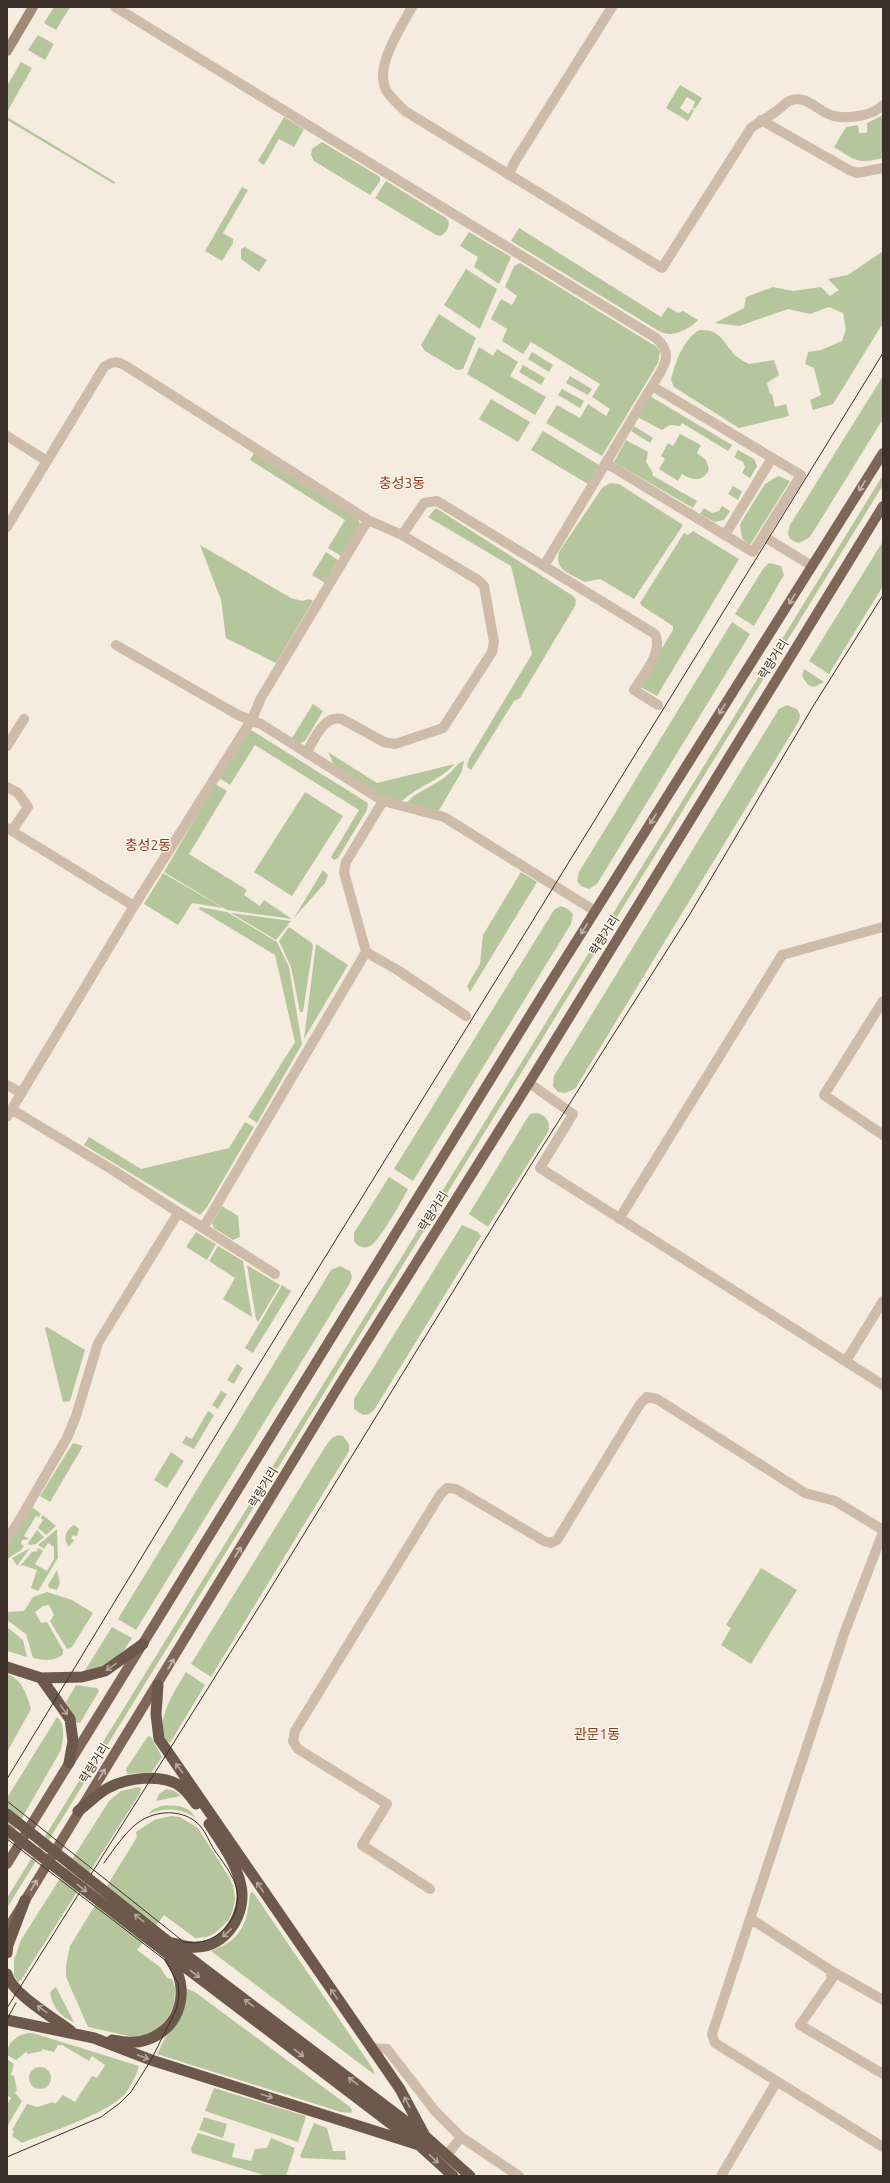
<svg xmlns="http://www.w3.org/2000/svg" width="890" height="2183" viewBox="0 0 890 2183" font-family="Ubuntu,'Noto Sans KR',sans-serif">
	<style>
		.green { fill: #b6c69c }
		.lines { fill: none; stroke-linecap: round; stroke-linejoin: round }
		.minor { stroke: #cebba9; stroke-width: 10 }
		.secondary { stroke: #a28a79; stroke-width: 10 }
		.primary { stroke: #7e6759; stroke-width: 10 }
		.trunk { stroke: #6d584c; stroke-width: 11 }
		.tram { stroke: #3b2f29; stroke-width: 1 }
		.trunk-bridge { stroke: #6d584c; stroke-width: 11 }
		.oneway { stroke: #c3b5a9 }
		.oneway2 { stroke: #b4a69c }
		.labels { text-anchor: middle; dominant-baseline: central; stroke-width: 3; stroke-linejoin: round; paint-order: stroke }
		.street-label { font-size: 12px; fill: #3b2f29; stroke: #fcf5eb }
		.quarter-label { font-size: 14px; fill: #913b1b; stroke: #fcf5eb }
	</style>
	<rect width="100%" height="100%" fill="#f5ebde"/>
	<!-- green -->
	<path class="green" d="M54,7H70L56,30L44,23Z
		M38,35L54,44L45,60L28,50Z
		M21,62L32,68L7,112V86Z
		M680,85L702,98L695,109L693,107L695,102L687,97L680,108L688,114L692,109L694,110L688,121L666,108Z
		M883,115V158C857,164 856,161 834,147L846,127L858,125L859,133H867V123Z
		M7,117L115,182L114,184L7,120Z
		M284,117L304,129L294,147L279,139L264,165L258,161Z
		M322,142L380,177V181L370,195L314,161L311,155L312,149Z
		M386,181L446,218L449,222C448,229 447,232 441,236L436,235L375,198Z
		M242,187L248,190L223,233L233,239V243L222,261L205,251Z
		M519,228L661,317L668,307L678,313L683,311L698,320C694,326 677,335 669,334C664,334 659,331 654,328L511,241Z
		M469,232L511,257L499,284L474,267L478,257L460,246Z
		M245,247L267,260L259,272L241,259V249Z
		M883,251V323L833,404L813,410L810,400L821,395L814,368L805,364L808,352L821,350L842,341L846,329L843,313L829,307L810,314L788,309L739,326L715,323L744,308L746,297L773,287L793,291L821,287L830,296L839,290L828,279L848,275Z
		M520,263L657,347L660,352L658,363L602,456L546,423L557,405L580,418L588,404L606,416L610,409L592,397L600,384L531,342L523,354L502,341L507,329L491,319L501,299L512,305L517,296L505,287L514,266Z
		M466,269L497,289L480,329L444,305Z
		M439,314L476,338L463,369L457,370L425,351L421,345Z
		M700,330C721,329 723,343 736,356C740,359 745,362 749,364L774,360L779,375L767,383L770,394H772L775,407L786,404L789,416L739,428L674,387L671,380C675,363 684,337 700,330Z
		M479,347L493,356L497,349L518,362L510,376L546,397L535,415L467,374Z
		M532,352L553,365L549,372L528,359Z
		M523,365L545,378L541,385L519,372Z
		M570,376L592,389L588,395L566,383Z
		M883,376V419L810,537L799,543C792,541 789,539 788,533L790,525Z
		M562,389L584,401L580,408L558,395Z
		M650,396L732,445L728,451L682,423L680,426L670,425L662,430L637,417Z
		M491,399L530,422L518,442L479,419Z
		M634,426L653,438L650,443L631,431Z
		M543,431L599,465L588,484L531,450Z
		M680,434L701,445L697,453L706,460L709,469C704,482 692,481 682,474L678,481L659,469L665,459L661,456L668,443L673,446Z
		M626,440L648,452L646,462L653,473L652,475L697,501L693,508L614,462Z
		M738,450L754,459L757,466L750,478L742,473L745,467L743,462L734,457Z
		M254,453L358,519L360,524L358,528L341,556L328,548L345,520L250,460Z
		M883,475V485L7,1908V1898Z
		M778,476L790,481L750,545L742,538L740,524L765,484Z
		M610,483L619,484L683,525L634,599L600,579L585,582C571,574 554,571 559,552L602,488Z
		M733,486L742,491L738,500L728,494Z
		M722,506L730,511L724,520L715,522L700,514L704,508L712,513L719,511Z
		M436,508L573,596L576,600L575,606L520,698L514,701L471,770L467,767L469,759L532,654L511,566L428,517Z
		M693,531L739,559L657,696L639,686L673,630V626L642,606L640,603L684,533L688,535Z
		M883,541V586L829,674L809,661Z
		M200,545L291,598L302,601L309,599L313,601L276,663L226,638L221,600Z
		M326,552L338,560L325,583L312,575Z
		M769,563L781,566L784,575L754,626L735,614L763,569Z
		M732,622L750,634L597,884L589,889L581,886L577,881L579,872Z
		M804,669L824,682L814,687L808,685L802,676Z
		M313,704L323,711L305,741L300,743L292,738Z
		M787,705L797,709L800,715L799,721L575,1089L565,1093L558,1092L553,1086L554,1076L779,709Z
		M251,730L368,803L367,810L338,858L334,860L331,857L359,810L255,745L230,785L219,778Z
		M328,752L377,783L455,764C439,781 418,786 402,801L384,797L334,765Z
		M464,761L462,771L438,812L406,803C418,790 437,785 450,773C455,768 457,763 464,761Z
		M215,784L227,791L189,854L247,890L244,895L260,906L264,900L292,919L227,910L164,872Z
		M305,792L343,816L292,896L254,872Z
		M323,870L328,875L325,883L294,918Z
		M521,872L537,882L470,992L467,986L480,964L483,935Z
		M163,873L223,908L192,903L178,925L144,904Z
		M561,906L568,909L573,914L571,924L413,1181L394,1169L554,910Z
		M200,907L227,912L277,942L289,967L302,1044L257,1123L248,1117L295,1042L275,955L199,909Z
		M231,913L291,921L276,940Z
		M289,927L312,943L313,946L303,1012H300L291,967L279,941Z
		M316,944L348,965L304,1039Z
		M537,1113C547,1116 551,1122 548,1132L488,1227L469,1214L526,1120L530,1114Z
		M245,1122L254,1127L207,1207L200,1215L84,1145L89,1137L141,1169L229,1148Z
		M389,1177L408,1189C402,1200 379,1242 370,1246C364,1249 358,1247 354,1241V1233Z
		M222,1206L238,1216L240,1237L233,1240L214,1228L212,1223Z
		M462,1225L478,1232L481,1236L374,1410L369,1414L363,1415L354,1409V1399Z
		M196,1232L216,1244L207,1260L186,1247Z
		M218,1246L243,1261L252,1317L223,1299L235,1278L209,1261Z
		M247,1265L280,1285L258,1322L256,1319Z
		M340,1266L350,1271L352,1277L350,1283L136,1630L118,1619L331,1270Z
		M282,1285L291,1291L253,1353L245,1348Z
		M47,1327L85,1350L70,1401L63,1402L45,1328Z
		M237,1364L243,1368L234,1384L227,1380Z
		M221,1391L227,1394L218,1409L212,1405Z
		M208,1411L214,1415L194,1449L182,1443L186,1436L192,1439Z
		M338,1435L343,1436L349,1444V1451L211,1677L191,1664L327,1444L332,1438Z
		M73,1443L83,1446L50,1502L40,1496Z
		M171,1452L184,1461L167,1488L154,1480Z
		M32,1507L41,1514L39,1517L36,1516L24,1536L29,1539L22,1540L21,1544L24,1546L21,1550L7,1559V1546Z
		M43,1515L56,1526L46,1535L38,1528L43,1520L41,1518Z
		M74,1525L79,1529L77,1536L73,1535L71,1538L74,1540L69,1547C62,1539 66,1529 74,1525Z
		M57,1529L58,1558L38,1591L31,1588L37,1570L22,1565L19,1567L32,1552L37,1551L38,1548L43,1551L35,1564L47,1571L54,1559V1547L48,1543L44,1549L38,1545Z
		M37,1530L44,1537L36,1544L29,1545L28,1543Z
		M30,1548L17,1566L12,1558Z
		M761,1568L797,1590L751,1664L721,1645L731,1628L726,1625Z
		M57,1570L60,1583L57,1590L49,1588L48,1585Z
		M47,1592L72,1600L93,1613L72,1647L67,1649L50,1621L54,1615L49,1605L43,1606L35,1612L41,1623L47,1622L63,1650V1654C56,1662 43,1660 33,1658L26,1634L7,1620V1612L24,1611L33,1597Z
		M7,1627L23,1640L27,1657L7,1651Z
		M112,1627L132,1638C119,1659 109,1669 84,1672Z
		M186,1672L205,1685L170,1743C149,1729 177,1687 186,1672Z
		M7,1674C22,1679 27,1695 31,1709L7,1752Z
		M76,1685L97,1688L99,1691L80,1723L76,1722L66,1702Z
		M57,1717C66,1724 63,1740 61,1750L7,1844V1798Z
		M148,1736L151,1737L162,1757L152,1772L127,1774L126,1769Z
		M139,1787L141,1789L140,1793L21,1980L18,1982L14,1975V1960L21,1940L109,1801L121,1791Z
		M166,1789L175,1791L181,1796L156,1801L159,1794Z
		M161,1806C177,1805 187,1805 196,1818C181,1808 165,1807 148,1814L152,1810Z
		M171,1816L180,1817L198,1828L229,1877L233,1886L235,1899L233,1910L228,1921L215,1933L207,1937L195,1938L164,1915L137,1950L160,1967L167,1978L172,1979L175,1988L174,2005L167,2019L154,2032L138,2038L88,2027L66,1977V1965L70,1946L137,1837L136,1832L154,1820Z
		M253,1892L373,2069L375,2075L211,1951C242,1939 247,1925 250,1893Z
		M56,1987L74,2022C60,2017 52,2006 50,1992Z
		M185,1988L195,1992L350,2107L352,2110L351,2113L341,2112L157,2054L165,2038L173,2029Z
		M30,2033L36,2034L139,2066C136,2076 131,2086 125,2094C105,2115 49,2132 22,2143L12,2136L14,2131L12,2130L27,2104L37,2107L53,2102L55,2104L63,2095L75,2102L92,2076L97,2078L105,2065L92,2056L89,2061L62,2045H58L54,2052L42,2049V2051L28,2054L26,2052L16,2060L7,2055C7,2042 18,2034 30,2033Z
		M7,2059L14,2064L11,2075L14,2076L17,2090L15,2093L22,2101L7,2127V2105L11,2098L7,2095Z
		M29 2078a11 11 0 1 1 22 0a11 11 0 1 1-22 0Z
		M214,2088L306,2116L298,2142L205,2111Z
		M204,2117L227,2124L223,2138L199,2130Z
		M314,2123L327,2128L333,2151H345L346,2160L302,2158L300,2156Z
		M198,2133L235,2144L232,2157L251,2161L255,2149L267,2148L271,2138L295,2148L286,2176H267L192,2153L191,2148Z"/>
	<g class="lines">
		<!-- minor -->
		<path class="minor" d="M115,7L656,338C675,355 663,368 652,386L801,475L753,552L606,463
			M412,7C401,28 374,66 386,90C390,97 399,105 405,111L662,268L751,128C760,121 771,116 779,109C782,107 785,103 789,101C806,93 819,113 834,116C848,119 873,116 883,105
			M761,120L849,170L857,173L883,168
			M509,175L514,163L612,7
			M652,386L544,566L655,634C664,652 643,675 634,690L658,705
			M7,436L47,461
			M7,527L104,367C112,361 117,361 126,366L368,520
			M725,535L772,458
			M763,536L812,566
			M116,645L238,715L261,724L383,801L444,817L595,911
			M7,746L24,719
			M306,753C315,739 323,715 342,719L384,742L395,744L443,728L492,652L494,642L484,586L478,580L402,535
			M7,787L18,793L28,807L12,831
			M7,828L134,906
			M366,952L399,971L466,1016
			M883,1001L824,1095L883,1135
			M529,1083L573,1114L540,1168L883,1385
			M7,1085L21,1093
			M11,1109L111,1169L203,1228L366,952L344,872L346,862L383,801
			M7,1117L134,906L252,719L261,698L368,520L402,535L424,503L437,501L544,566
			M619,1219L782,955L883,927
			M203,1228L275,1274
			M846,1361L883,1301
			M883,1532L844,1634L712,2034L715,2043L883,2147
			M7,1539L19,1521L67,1438L76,1416L98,1343L178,1213
			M430,1889L362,1845L387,1804L298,1749L293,1741L295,1731L440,1495L447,1488L456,1489L544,1541L551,1543L557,1540L640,1404L647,1397L657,1399L805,1493L835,1501L883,1530
			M751,1919L830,1970L883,2000
			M830,1970L832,1979L800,2025L883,2074
			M371,2048L387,2049L435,2111L461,2137L519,2176
			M447,2155L461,2137
			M721,2176L777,2081"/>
		<!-- secondary -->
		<path class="secondary" d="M7,51L33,7"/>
		<!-- primary -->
		<path class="primary" d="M7,1864L545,991L883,453
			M7,1930L340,1384L529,1083L883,506"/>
		<!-- trunk -->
		<path class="trunk" d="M7,1667L41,1678L82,1677L105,1671L143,1644
			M41,1678L70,1719L73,1741L69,1763
			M158,1685L156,1714L159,1739L400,2089L425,2136
			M78,1811C88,1804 97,1794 108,1788C126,1778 162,1773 180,1786C187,1791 191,1797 196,1804
			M170,1943L425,2136L470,2176
			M173,1943C180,1945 189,1948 197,1947C226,1947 247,1913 241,1886C237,1864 221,1842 209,1824
			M164,1951L419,2145L453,2176
			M7,1953L8,1945L25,1900
			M7,1974C12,1994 54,2018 71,2031
			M7,2020L94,2038L151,2060L419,2145
			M112,2040C124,2042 135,2044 146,2040C182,2029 191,1987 170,1959"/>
		<!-- tram -->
		<path class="tram" d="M7,1779L253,1374L883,353
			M7,1801L184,1942C214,1948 242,1921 237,1890C234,1875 221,1860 213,1848C209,1841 206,1833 201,1827C187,1810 161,1809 142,1820C128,1828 114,1849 104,1863
			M7,1839L165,1960L178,1983L179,1996L176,2010L151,2060L131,2092L120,2103L101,2117L7,2157
			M7,2008L264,1599L532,1163L690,914L812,708L883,595
			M7,2019L16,2003"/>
		<!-- trunk-bridge -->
		<path class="trunk-bridge" d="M7,1814L170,1943
			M7,1830L164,1951"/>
	</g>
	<!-- one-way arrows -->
	<defs><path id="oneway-shaft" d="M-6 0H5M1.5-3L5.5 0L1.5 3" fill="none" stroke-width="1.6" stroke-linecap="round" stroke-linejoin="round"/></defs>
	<g class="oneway">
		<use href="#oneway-shaft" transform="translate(862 486) rotate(122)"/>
		<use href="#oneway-shaft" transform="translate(792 599) rotate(122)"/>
		<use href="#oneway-shaft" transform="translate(722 709) rotate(122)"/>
		<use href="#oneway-shaft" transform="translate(653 819) rotate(122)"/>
		<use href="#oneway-shaft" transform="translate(584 929) rotate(122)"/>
		<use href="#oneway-shaft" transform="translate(238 1552) rotate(-59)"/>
		<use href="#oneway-shaft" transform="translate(171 1664) rotate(-59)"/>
		<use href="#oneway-shaft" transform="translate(102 1774) rotate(-58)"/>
		<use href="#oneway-shaft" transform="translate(34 1885) rotate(-59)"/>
	</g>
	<g class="oneway2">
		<use href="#oneway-shaft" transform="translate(111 1667) rotate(145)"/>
		<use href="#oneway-shaft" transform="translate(64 1710) rotate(55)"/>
		<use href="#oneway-shaft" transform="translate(179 1768) rotate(-127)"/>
		<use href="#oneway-shaft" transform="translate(260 1887) rotate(-124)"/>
		<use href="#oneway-shaft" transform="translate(82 1888) rotate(38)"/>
		<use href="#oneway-shaft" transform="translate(139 1918) rotate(-142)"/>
		<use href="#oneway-shaft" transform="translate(227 1933) rotate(137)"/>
		<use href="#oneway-shaft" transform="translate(195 1974) rotate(37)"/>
		<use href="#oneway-shaft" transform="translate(334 1994) rotate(-125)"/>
		<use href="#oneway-shaft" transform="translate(249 2003) rotate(-143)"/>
		<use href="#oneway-shaft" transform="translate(42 2009) rotate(-143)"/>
		<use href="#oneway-shaft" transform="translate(299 2053) rotate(37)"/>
		<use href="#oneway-shaft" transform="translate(143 2057) rotate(21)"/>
		<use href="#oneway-shaft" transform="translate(353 2081) rotate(-143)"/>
		<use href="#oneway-shaft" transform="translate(267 2096) rotate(18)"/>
		<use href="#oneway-shaft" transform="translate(407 2102) rotate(-118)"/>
		<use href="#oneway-shaft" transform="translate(434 2159) rotate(43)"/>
	</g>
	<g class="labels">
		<!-- street labels -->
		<g class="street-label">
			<text transform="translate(773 659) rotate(-58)">락랑거리</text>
			<text transform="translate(604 935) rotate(-58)">락랑거리</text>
			<text transform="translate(433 1211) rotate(-58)">락랑거리</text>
			<text transform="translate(263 1487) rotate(-59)">락랑거리</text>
			<text transform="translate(94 1763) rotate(-58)">락랑거리</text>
		</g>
		<!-- quarter labels -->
		<g class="quarter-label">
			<text x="402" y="483">충성3동</text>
			<text x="148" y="845">충성2동</text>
			<text x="597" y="1734">관문1동</text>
		</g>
	</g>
	<!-- border -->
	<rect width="890" height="2183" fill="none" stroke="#3b2f29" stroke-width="16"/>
</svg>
